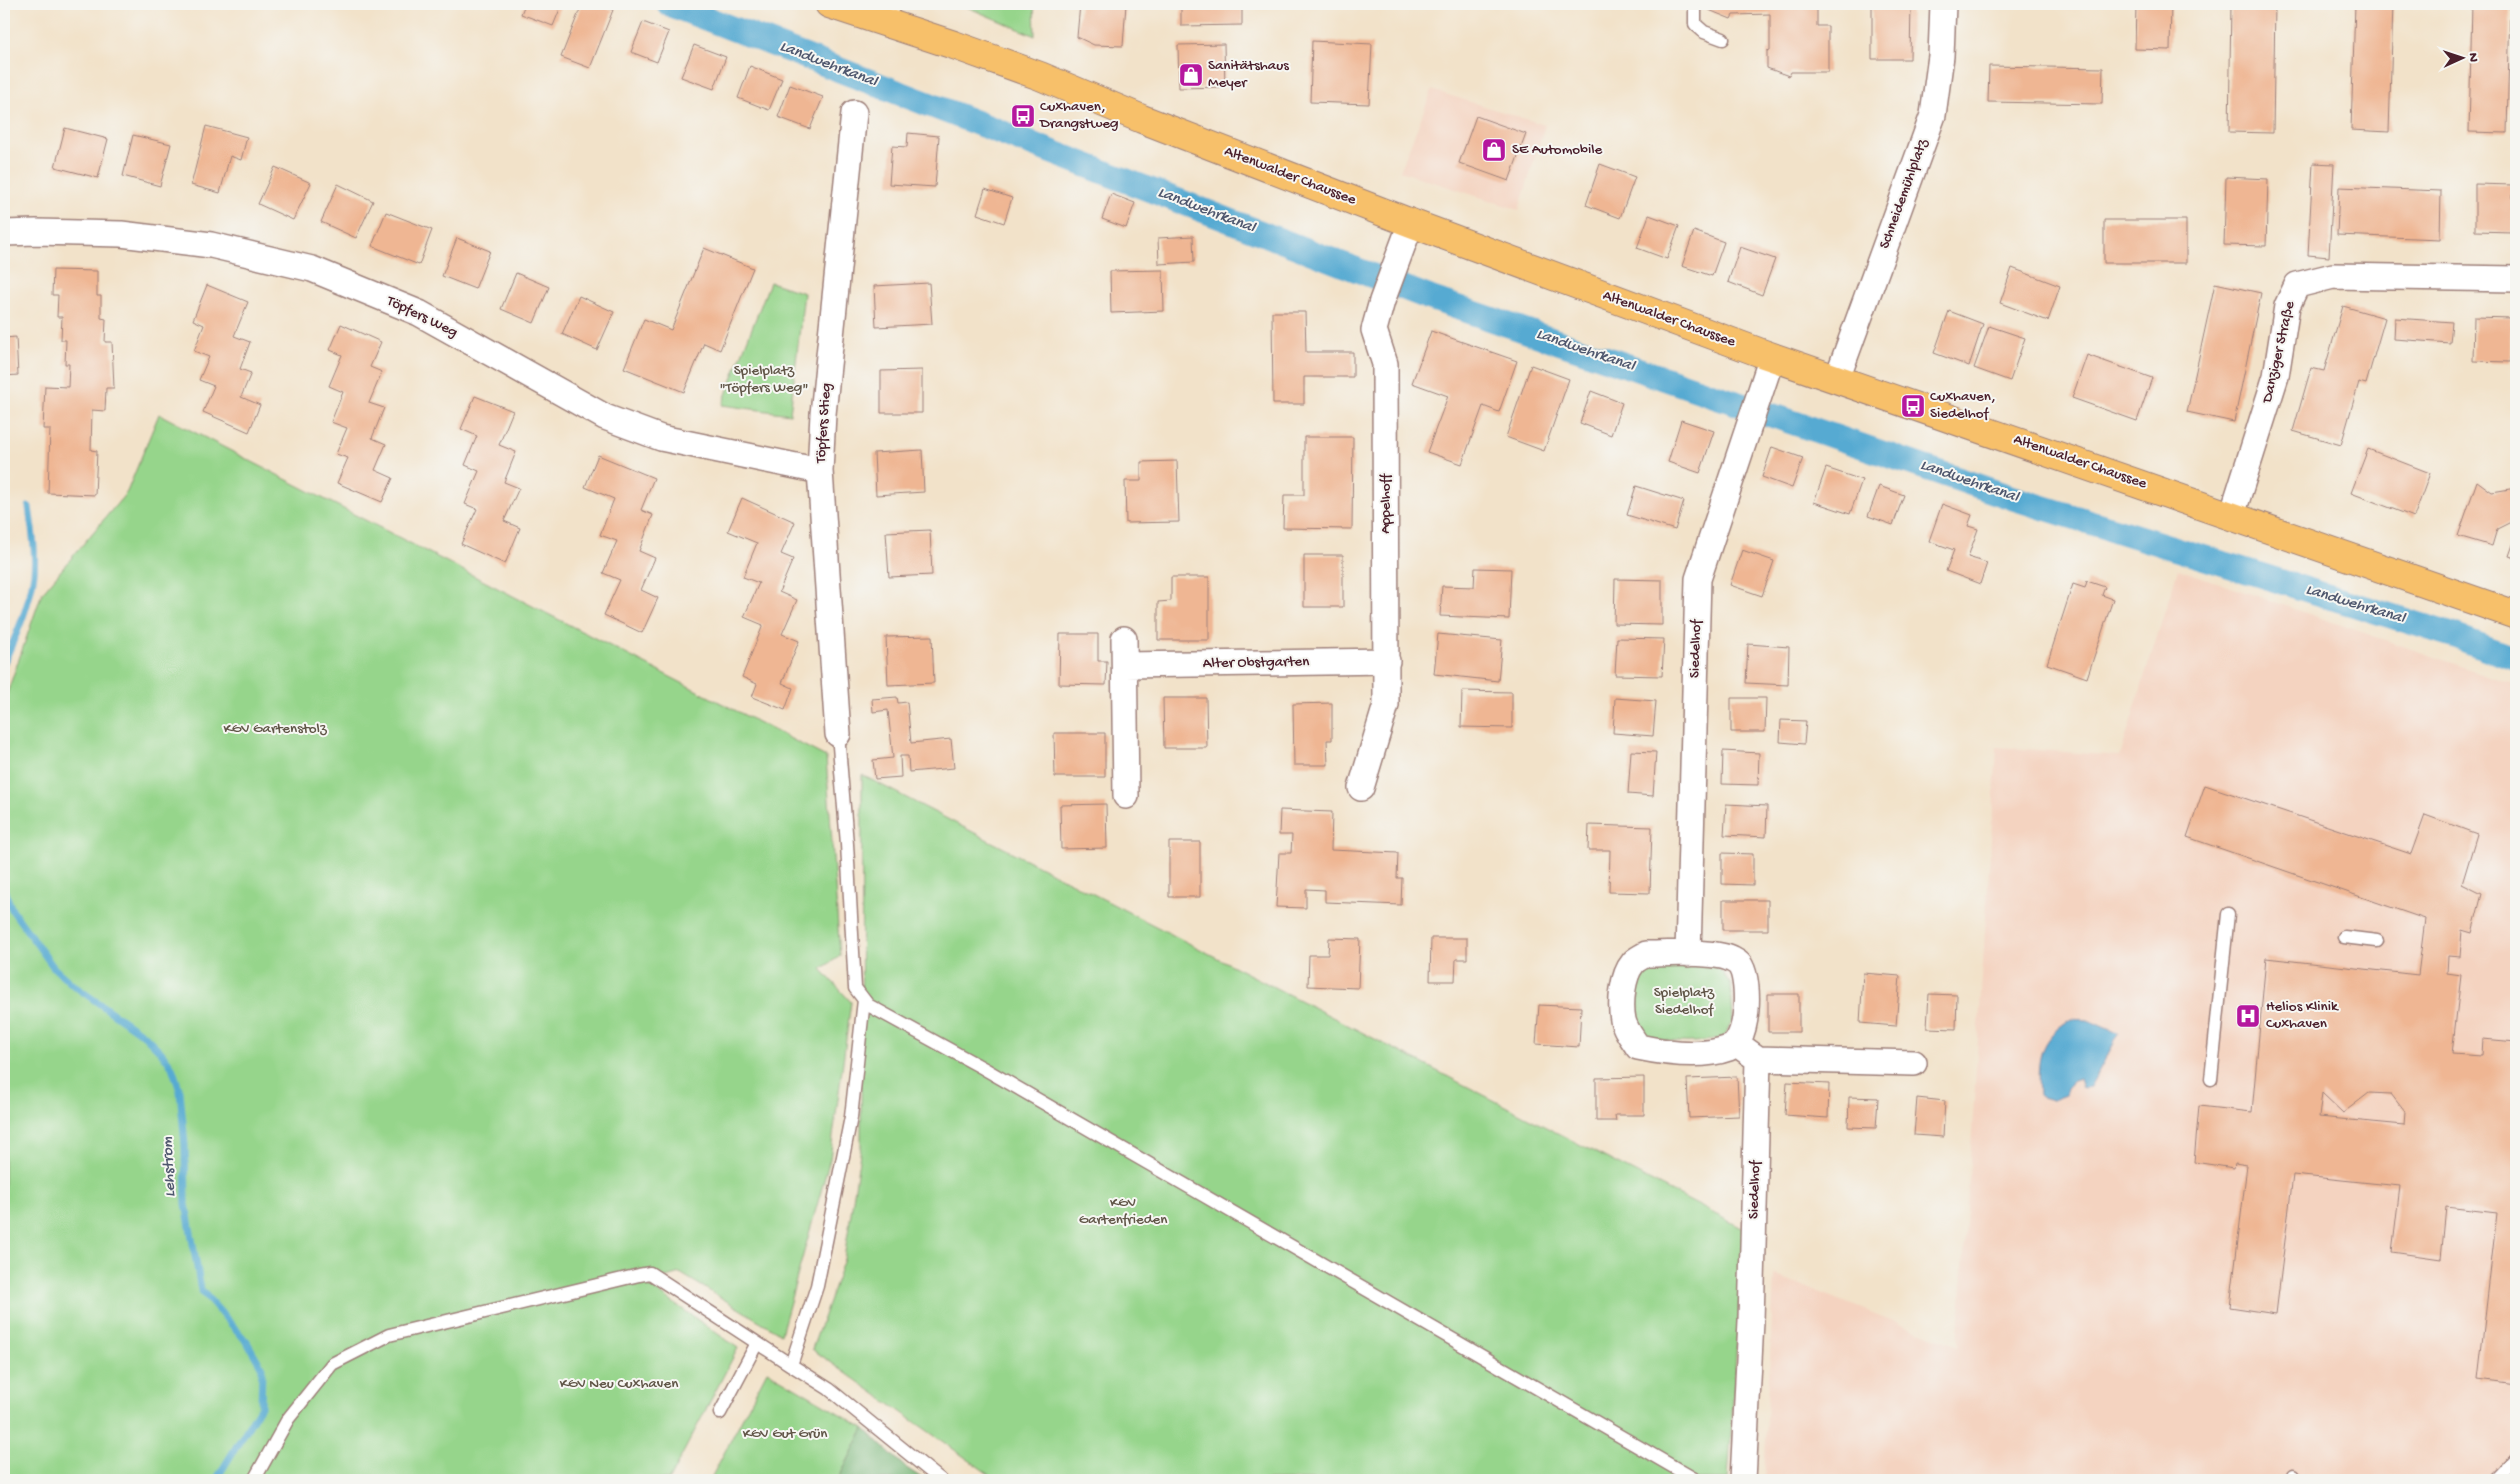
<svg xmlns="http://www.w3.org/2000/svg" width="2520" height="1484" viewBox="0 0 2520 1484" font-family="'Gochi Hand',sans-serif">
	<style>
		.built { fill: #f4d3c0 }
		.green { fill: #96d58b; stroke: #707a5b }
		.forest { fill: #78b677; stroke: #616a51 }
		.water { fill: #56aad2; stroke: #50647e }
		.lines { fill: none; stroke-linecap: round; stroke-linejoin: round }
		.stream { stroke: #56aad2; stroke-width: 7 }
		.canal { stroke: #56aad2; stroke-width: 25 }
		.building { fill: #efb693; fill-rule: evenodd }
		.lane-casing { stroke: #9e807a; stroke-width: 15 }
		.street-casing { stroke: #9e807a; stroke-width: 28 }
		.secondary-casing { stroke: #9e807a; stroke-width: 30 }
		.primary-casing { stroke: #9e807a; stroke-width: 30 }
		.lane { stroke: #fff; stroke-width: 12 }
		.street { stroke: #fff; stroke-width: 25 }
		.secondary { stroke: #fce6c4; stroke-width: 28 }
		.primary { stroke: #f7c06b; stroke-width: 28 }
		.labels { text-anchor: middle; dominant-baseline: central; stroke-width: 4; stroke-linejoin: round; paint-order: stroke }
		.poi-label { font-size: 15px; fill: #4a1f2b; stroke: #f6f6f2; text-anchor: start }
		.street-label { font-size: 15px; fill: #4a1f2b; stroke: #f6f6f2 }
		.park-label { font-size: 15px; fill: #615648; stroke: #f6f6f2 }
		.water-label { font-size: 16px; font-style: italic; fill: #4f576e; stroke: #f6f6f2 }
	</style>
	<rect width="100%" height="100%" fill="#f6f6f2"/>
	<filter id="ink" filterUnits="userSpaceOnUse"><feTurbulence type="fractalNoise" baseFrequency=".02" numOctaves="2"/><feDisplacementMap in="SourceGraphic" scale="10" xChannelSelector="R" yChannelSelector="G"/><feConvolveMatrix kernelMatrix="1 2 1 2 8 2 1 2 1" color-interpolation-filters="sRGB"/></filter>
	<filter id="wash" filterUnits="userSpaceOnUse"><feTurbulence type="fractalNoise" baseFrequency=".0096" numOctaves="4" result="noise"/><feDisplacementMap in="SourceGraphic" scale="20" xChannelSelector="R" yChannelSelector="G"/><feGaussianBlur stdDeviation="1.12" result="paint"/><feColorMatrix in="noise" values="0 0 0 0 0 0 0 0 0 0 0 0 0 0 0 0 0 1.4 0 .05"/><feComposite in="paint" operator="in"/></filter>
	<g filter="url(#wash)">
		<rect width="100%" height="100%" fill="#f2e2c9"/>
		<!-- built -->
		<path class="built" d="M1432,90L1545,125L1519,210L1400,171Z
			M2178,569L2516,685V1480H1764L1774,1275L1958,1346L1997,747L2120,756Z"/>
		<!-- green -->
		<path class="green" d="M964,4H1034L1035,36L967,7Z
			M770,282L804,293L790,414L722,405Z
			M159,414L826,757L840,956L821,969L851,1002L830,1159L781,1334L680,1273L645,1283L738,1348L669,1480H4V702L42,593L127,492Z
			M862,775L1744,1229L1728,1480H997L812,1349L844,1259L861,1147Z
			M1653,962L1708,963L1721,970L1731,985L1733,1020L1724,1037C1697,1045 1659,1045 1635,1029C1635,999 1634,986 1653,962Z
			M767,1371L864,1428L838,1480H710Z"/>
		<!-- forest -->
		<path class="forest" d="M864,1428L905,1467L925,1480H838Z"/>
		<!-- water -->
		<path class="water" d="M2071,1019L2088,1020L2119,1034L2090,1087L2083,1088L2080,1078L2073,1080L2065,1095L2052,1100L2039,1096C2037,1060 2037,1040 2071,1019Z"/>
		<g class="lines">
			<!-- stream -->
			<path class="stream" d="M4,662C17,634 30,604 34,573C36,551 32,529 29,507
				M4,889L12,910L54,968L73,985L145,1036L161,1052L172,1067L180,1091L185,1145L186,1204L201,1290L247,1342L262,1368L261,1406L216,1480"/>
			<!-- canal -->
			<path class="canal" d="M669,4L1430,298L2013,498L2452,635L2516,659"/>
		</g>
		<g id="blocks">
			<!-- building -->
			<path class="building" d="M525,4H562L553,26L521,14Z
				M582,4H598L613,10L590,68L561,57Z
				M1080,4H1126L1123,46L1094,45L1077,37Z
				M1181,4H1242V25L1181,26Z
				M1709,4H1817V26H1828V72H1791L1789,76L1767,68V51L1770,50V14L1733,15L1731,19L1709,10Z
				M1872,4H1911L1910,59H1872Z
				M2136,4H2171L2170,50L2135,49Z
				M2231,4H2275L2273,133L2229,132Z
				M2355,4H2393L2389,132L2351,130Z
				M2472,4H2510L2507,133L2469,132Z
				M643,22L669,32L657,62L631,52Z
				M1312,41L1372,44L1369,104L1310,102Z
				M1224,44L1225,87L1179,88L1178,45Z
				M694,45L726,57L714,89L681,77Z
				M750,66L782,79L769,110L738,98Z
				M1989,66L2103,68L2102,104L1988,102Z
				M790,85L823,97L810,129L778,117Z
				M1476,116L1526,134L1509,181L1459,163Z
				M206,126L247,137L241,160L230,156L220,193L191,185Z
				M65,128L108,139L98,178L55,167Z
				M908,133L939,136L935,187L889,184L892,146L907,147Z
				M133,135L171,144L160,186L123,176Z
				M2313,163L2334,164L2329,257L2308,255Z
				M1600,164L1635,177L1620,218L1586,205Z
				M275,167L311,183L293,220L258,204Z
				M2226,177L2268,179L2266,246L2224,245Z
				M338,184L373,201L356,238L321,222Z
				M2475,184L2513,185L2512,232L2475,231Z
				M2339,187L2441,191L2440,239L2337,235Z
				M985,189L1012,198L1004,223L977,214Z
				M1111,194L1135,203L1126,228L1102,219Z
				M386,212L432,230L419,265L372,246Z
				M1649,215L1679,226L1667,259L1637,248Z
				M2104,220H2186V263H2104Z
				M1694,231L1724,242L1712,276L1682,266Z
				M1193,236L1194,262L1159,264L1158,238Z
				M457,238L490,251L475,289L442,276Z
				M1740,247L1775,259L1762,295L1728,282Z
				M704,248L753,268L720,350L704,343L684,392L624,368L644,319L671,330Z
				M2012,268L2060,286L2048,321L2000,303Z
				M53,270L97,271V296H101V318L106,319L105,342H112L114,388H106L105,411L92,410L91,450L97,451L95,495L48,493L50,429H43L45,386L68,387L69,364H65L66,340H61L62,317H57L58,295H52Z
				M1163,270L1164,311L1111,313L1110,271Z
				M516,273L549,287L534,323L501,309Z
				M929,283L932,324L876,327L874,286Z
				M2215,283L2261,293L2234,422L2187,412Z
				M207,285L248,302L234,336L250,342L240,369L251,373L241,397L260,405L249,432L203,412L214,386L199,380L209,357L194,351L204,325L193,320Z
				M579,296L614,312L597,350L562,334Z
				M2343,306L2385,318L2366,384L2359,382L2341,445L2293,431L2311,368L2324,371Z
				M1949,311L1983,324L1969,366L1934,353Z
				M1272,312H1305L1306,352H1353V377H1304V404H1273Z
				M2474,317L2511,318L2510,362L2473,361Z
				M2395,318L2452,322L2450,343L2394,339Z
				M341,324L381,342L370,367L382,372L369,403L384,408L372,438L386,444L375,470L393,478L382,502L337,483L348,458L336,454L347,428L331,422L343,392L329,386L342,355L330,350Z
				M1989,326L2025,338L2010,381L1974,368Z
				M1431,331L1517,361L1499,412L1483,406L1462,464L1427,452L1448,396L1412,383Z
				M16,337L18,375L4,376V338Z
				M2087,355L2152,378L2137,421L2072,398Z
				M1531,365L1569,379L1544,451L1506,437Z
				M922,370V413H881V371Z
				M1591,391L1622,403L1611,435L1580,423Z
				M475,396L513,411L499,445L516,452L504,482L519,488L504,521L520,528L505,564L461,544L477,509L465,504L479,471L465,465L477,436L461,429Z
				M1681,420L1714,431L1700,473L1668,462Z
				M1304,437H1353L1352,529L1283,528L1284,495H1304Z
				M1772,447L1803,458L1792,488L1762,477Z
				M2368,449L2430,473L2414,517L2351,493Z
				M922,450L924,492L876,495L874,453Z
				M598,455L654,478L641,510L653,515L639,551L655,558L641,590L658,598L642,633L604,615L620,580L603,573L617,541L600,535L614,499L585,487Z
				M1177,461L1179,522L1126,523L1125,481H1141V462Z
				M1826,468L1862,480L1850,514L1814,502Z
				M2477,481L2492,492L2516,488V504L2511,522L2497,529L2492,546L2458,536Z
				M1636,486L1684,501L1675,530L1627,515Z
				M1879,486L1904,495L1893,525L1868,516Z
				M742,498L795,522L781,554L793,559L779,592L797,600L782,634L799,641L782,683L793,688L785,710L752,697L757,684L742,677L763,625L744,617L759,583L743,577L757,543L728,531Z
				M1942,504L1972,515L1968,526L1978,529L1968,557L1987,563L1980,584L1946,571L1954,550L1929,541Z
				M930,530L932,575L889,577L886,532Z
				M2516,536V558L2509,556Z
				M1742,550L1774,561L1762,596L1730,585Z
				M1304,555H1343V607H1304Z
				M1475,568L1511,569L1509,619L1440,616L1442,586L1474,587Z
				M1171,577H1209V640H1158V602L1171,601Z
				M1615,579L1662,580V625L1614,624Z
				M2087,581L2105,587L2102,595L2113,599L2087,678L2047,664L2073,584L2085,588Z
				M1060,634H1098V661H1107L1106,685L1059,684Z
				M1438,634L1502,640L1498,681L1434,674Z
				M932,636L934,683L888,685L886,637Z
				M1617,638L1664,639L1662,676L1615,675Z
				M1748,644L1789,647L1788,685L1746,683Z
				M1462,691L1512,692V728L1461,727Z
				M897,697L898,703L907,702L911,743L951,739L954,768L909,772L908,756H900L901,777L875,779L873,760L893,758L888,710L873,712L872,699Z
				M1163,698H1206L1207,748H1164Z
				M1615,698L1656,701L1653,736L1613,733Z
				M1731,698H1766L1765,732H1731Z
				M1332,703V740H1327L1328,765H1294L1293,704Z
				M1781,720L1806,721L1804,744L1780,742Z
				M1054,733H1105V777H1055Z
				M1631,751L1656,752L1653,796L1628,794Z
				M1723,751L1759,753L1758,785L1722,784Z
				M2205,785L2411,854L2425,815L2477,834L2462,884L2482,894L2472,933L2462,930L2460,957L2448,956L2447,973L2461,975L2452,1054L2482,1056L2483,1039L2516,1042V1384L2478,1379L2497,1213L2446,1207L2441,1259L2392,1252L2400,1186L2293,1175L2276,1314L2230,1307L2247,1165L2235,1163L2234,1168L2194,1162L2199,1106L2252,1112L2266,958L2418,975L2425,919L2187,837ZM2322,1093L2343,1113L2369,1093L2391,1094L2405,1112L2404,1125L2319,1117Z
				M1106,804L1107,848L1061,849L1060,805Z
				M1726,804L1767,806L1766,837L1724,835Z
				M1280,810L1332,812L1331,850L1398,853L1397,878H1402L1401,905L1325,902V890L1306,889V908L1276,907L1279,853H1291L1292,835H1279Z
				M1589,825L1652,827L1650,893L1609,892L1610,850H1588Z
				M1169,842H1200V897H1169Z
				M1722,853L1753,854V885L1722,884Z
				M1723,900H1768V930H1723Z
				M1329,938L1360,939L1358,988L1308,986L1309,955H1328Z
				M1431,938H1467V959H1456L1455,981H1430Z
				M1863,973L1900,976L1896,1026L1860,1023Z
				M1768,994H1799V1032H1768Z
				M1929,994L1957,995L1956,1029L1927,1028Z
				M1539,1005L1581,1007L1579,1047L1536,1044Z
				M1644,1077V1115H1615L1616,1121H1596V1078Z
				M1737,1077L1739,1116L1689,1118L1687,1079Z
				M1787,1082L1829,1084L1828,1118L1785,1115Z
				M1849,1097L1878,1098L1876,1128L1848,1127Z
				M1917,1098L1945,1101L1943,1137L1914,1135Z"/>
		</g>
	</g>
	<g filter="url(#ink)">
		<use href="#blocks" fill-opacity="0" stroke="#9e807a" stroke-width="1"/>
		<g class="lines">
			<defs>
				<path id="lane" d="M1695,4V24L1704,32L1723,39
					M838,734L847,844L855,988L868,1005L983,1068L1696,1480
					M2344,937L2377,941
					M864,1000L851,1117L817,1286L791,1365L829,1389L941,1480
					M2211,1079L2228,914
					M720,1413L757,1343
					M254,1480L288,1419L332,1364L389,1335L639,1275L650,1273L791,1365
					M2292,1480L2293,1476
					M2495,1480L2516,1458"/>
				<path id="street" d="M4,233L36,232L121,234L211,245L312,269L419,313L605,417L661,438L820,471
					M1837,379L1933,115L1941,56L1943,4
					M2232,515L2276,376L2287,306L2297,285L2333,276L2516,279
					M1124,639L1126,796
					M1125,665L1387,661
					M838,734L820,471L823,414L854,113
					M1361,788L1386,705L1385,364L1374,330L1382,301L1411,223
					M1646,954C1666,954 1715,950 1733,960C1735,961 1740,964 1741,967C1750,983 1749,1041 1729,1048C1702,1058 1666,1053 1638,1047C1633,1039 1625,1030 1623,1020C1620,1004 1622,976 1633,963C1636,959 1642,957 1646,954Z
					M1688,954L1698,579L1772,357
					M1744,1049L1758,1059L1914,1063
					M1743,1480L1751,1321L1758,1059"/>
				<path id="secondary" d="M876,18L887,4"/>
				<path id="primary" d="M829,4L954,45L1040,76L1142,119L1411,223L1764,354L2516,615"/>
			</defs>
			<!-- lane casing -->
			<use href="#lane" class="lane-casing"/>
			<!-- street casing -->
			<use href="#street" class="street-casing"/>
			<!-- secondary casing -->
			<use href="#secondary" class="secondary-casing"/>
			<!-- primary casing -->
			<use href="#primary" class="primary-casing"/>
			<!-- lane -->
			<use href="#lane" class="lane"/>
			<!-- street -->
			<use href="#street" class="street"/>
			<!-- secondary -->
			<use href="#secondary" class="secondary"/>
			<!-- primary -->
			<use href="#primary" class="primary"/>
		</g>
	</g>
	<!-- icons -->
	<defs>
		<symbol id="shop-square" viewBox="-11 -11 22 22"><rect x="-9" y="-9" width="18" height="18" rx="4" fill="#b5179e" stroke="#f6f6f2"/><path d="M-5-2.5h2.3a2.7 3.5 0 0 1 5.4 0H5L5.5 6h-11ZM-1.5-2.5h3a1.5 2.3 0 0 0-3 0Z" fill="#fff"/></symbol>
		<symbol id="bus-square" viewBox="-11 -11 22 22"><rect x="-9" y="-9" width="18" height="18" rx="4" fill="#b5179e" stroke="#f6f6f2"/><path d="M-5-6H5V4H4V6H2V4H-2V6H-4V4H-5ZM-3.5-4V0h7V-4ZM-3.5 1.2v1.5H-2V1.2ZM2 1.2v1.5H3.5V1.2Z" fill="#fff"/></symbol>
		<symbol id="hospital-square" viewBox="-11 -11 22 22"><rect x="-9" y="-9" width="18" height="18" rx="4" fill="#b5179e" stroke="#f6f6f2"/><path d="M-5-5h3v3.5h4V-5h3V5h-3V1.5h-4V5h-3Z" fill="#fff"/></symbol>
	</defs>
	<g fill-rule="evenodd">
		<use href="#shop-square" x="1177" y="61" width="28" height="28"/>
		<use href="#bus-square" x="1009" y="102" width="28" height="28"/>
		<use href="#shop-square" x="1480" y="136" width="28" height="28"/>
		<use href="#bus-square" x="1899" y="392" width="28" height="28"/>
		<use href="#hospital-square" x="2234" y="1002" width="28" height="28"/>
	</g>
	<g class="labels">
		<!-- poi labels -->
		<g class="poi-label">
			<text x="1208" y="66">Sanitätshaus<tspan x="1208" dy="17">Meyer</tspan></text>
			<text x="1040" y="107">Cuxhaven,<tspan x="1040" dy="17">Drangstweg</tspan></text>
			<text x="1512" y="150">SE Automobile</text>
			<text x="1930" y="397">Cuxhaven,<tspan x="1930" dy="17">Siedelhof</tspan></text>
			<text x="2266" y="1007">Helios Klinik<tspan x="2266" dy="17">Cuxhaven</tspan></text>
		</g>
		<!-- street labels -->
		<g class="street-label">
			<text transform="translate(1290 176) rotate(21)">Altenwalder Chaussee</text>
			<text transform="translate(1904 194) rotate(-70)">Schneidemühlplatz</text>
			<text transform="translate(422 317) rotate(26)">Töpfers Weg</text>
			<text transform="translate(1669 319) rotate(20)">Altenwalder Chaussee</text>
			<text transform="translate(2279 352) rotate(-77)">Danziger Straße</text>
			<text transform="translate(824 423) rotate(-86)">Töpfers Stieg</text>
			<text transform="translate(2080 462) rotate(19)">Altenwalder Chaussee</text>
			<text transform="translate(1386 504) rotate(-90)">Appelhoff</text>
			<text transform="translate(1696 649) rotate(-88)">Siedelhof</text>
			<text transform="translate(1256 663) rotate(-1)">Alter Obstgarten</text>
			<text transform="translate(1755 1190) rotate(-88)">Siedelhof</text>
		</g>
		<!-- park labels -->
		<g class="park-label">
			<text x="764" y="371">Spielplatz<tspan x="764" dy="17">"Töpfers Weg"</tspan></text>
			<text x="275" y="729">KGV Gartenstolz</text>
			<text x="1684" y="993">Spielplatz<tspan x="1684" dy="17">Siedelhof</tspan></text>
			<text x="1123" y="1203">KGV<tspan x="1123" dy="17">Gartenfrieden</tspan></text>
			<text x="619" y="1384">KGV Neu Cuxhaven</text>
			<text x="785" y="1434">KGV Gut Grün</text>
		</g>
		<!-- water labels -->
		<g class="water-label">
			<text transform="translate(828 65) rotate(21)">Landwehrkanal</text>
			<text transform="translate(1206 211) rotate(21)">Landwehrkanal</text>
			<text transform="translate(1585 351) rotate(19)">Landwehrkanal</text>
			<text transform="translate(1969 482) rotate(19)">Landwehrkanal</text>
			<text transform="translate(2355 605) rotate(17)">Landwehrkanal</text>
			<text transform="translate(170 1167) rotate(-93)">Lehstrom</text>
		</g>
	</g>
	<!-- margin -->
	<rect width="2520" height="1484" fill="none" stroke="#f6f6f2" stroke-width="20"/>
	<!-- north arrow -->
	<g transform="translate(2462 58) rotate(87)" stroke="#f6f6f2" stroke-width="4" paint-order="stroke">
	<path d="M0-4L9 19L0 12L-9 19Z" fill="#4a1f2b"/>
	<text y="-8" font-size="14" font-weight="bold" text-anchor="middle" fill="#4a1f2b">N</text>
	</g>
</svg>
